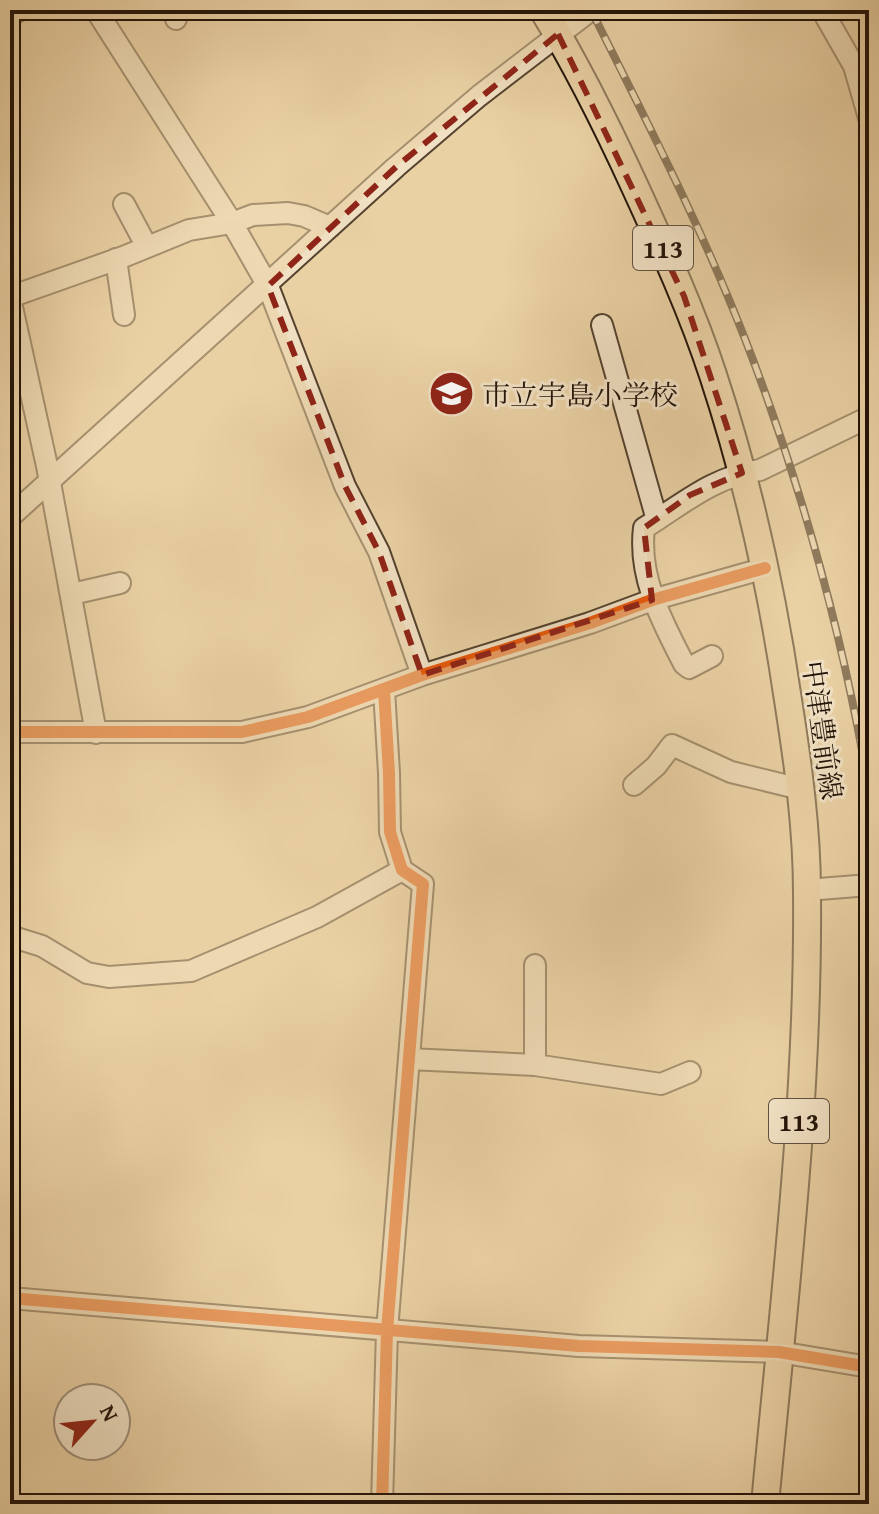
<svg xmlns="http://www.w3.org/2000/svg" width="879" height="1514" viewBox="0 0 879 1514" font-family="'Gentium Book Plus','Noto Serif JP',serif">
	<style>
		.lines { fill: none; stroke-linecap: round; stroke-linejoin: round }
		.minor-casing { stroke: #54422f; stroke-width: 24 }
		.major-casing { stroke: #221308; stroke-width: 30 }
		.minor { stroke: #f1e1c4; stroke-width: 20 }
		.major { stroke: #ead1a4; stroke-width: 26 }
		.rail-casing { stroke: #221308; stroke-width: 8 }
		.rail { stroke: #f1e1c4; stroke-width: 5; stroke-dasharray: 15; stroke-linecap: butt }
		.cycleway-casing { stroke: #f1e1c4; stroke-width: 17 }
		.cycleway { stroke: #e8590c; stroke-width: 12 }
		.marked { fill: none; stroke: #8f2418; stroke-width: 6; stroke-dasharray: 16 10; stroke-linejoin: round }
		.labels { text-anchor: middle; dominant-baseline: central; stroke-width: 6; stroke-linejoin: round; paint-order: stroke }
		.shield { fill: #f1e1c4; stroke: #605140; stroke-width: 2 }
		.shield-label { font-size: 26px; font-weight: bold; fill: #221308 }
		.poi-label { font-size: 28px; fill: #221308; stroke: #f1e1c4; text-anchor: start }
		.street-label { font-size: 28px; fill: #221308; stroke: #f1e1c4 }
	</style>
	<rect width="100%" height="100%" fill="#ead1a4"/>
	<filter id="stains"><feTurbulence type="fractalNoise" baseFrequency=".0025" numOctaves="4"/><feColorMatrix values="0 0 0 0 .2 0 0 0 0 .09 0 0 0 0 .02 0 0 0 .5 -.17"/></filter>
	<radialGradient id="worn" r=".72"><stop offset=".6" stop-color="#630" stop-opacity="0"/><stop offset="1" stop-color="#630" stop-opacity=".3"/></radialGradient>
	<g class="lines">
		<defs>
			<path id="minor" d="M96,10L232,223L268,286L345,486L379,552L422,675
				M175,10L176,19
				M822,10L854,66L869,118
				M10,16L20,10
				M124,204L147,247
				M116,259L124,315
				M10,297L123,257L189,230L232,223L253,215L288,213L304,216L330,227
				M10,298L47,466L96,733
				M602,325L657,520
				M10,517L396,167L479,96L591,10
				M72,594L120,583
				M712,656L689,668L684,664C662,621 638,578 644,528C683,504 712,477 760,470L869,417
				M10,732H242L308,717L422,675L590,623L652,600L765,568
				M634,785L656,766L672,745L731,772L801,789
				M807,890L869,885
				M10,936L42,946L87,973L109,977L191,971L317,917L402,870
				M409,1059L535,1065V965
				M535,1065L661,1084L690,1072
				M10,1298L579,1346L779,1352L869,1367
				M382,1504L387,1331L423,884L402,870L390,832L389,773L384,690"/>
			<path id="major" d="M543,10C578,67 608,128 636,189C664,250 692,311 713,375C748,481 772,590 788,700C798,764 807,828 807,893C809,1097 784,1301 765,1504"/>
		</defs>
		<!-- minor casing -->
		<use href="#minor" class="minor-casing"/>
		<!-- major casing -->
		<use href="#major" class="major-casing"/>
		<!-- minor -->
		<use href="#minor" class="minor"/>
		<!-- major -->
		<use href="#major" class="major"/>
		<defs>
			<path id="rail" d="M591,10C645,118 701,226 745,339C801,483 843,637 869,789"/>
		</defs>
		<!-- rail casing -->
		<use href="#rail" class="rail-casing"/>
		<!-- rail -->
		<use href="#rail" class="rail"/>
		<defs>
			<path id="cycleway" d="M10,732H242L308,717L422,675L590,623L652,600L765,568
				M10,1298L579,1346L779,1352L869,1367
				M382,1504L387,1331L423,884L402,870L390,832L389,773L384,690"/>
		</defs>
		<!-- cycleway casing -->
		<use href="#cycleway" class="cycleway-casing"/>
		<!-- cycleway -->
		<use href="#cycleway" class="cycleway"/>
	</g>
	<!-- marked area -->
	<path d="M0 0H879V1514H0ZM558,34L684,296L742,473L690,495L644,528L652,600L422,675L379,552L345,486L268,286L396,167Z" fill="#ead1a4" fill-opacity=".55" fill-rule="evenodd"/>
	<path class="marked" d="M558,34L684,296L742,473L690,495L644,528L652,600L422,675L379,552L345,486L268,286L396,167Z"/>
	<!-- icons -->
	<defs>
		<symbol id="school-disc" viewBox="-11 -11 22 22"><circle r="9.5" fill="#8f2418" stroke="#f1e1c4"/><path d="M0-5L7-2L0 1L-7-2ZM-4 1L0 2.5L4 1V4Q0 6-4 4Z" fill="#fff"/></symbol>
	</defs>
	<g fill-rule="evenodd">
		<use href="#school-disc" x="426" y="368" width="51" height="51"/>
	</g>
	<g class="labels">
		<!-- shield labels -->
		<g class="shield">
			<rect x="633" y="226" width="60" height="44" rx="6"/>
			<rect x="769" y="1099" width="60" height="44" rx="6"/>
		</g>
		<g class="shield-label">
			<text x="663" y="248">113</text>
			<text x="799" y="1121">113</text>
		</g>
		<!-- poi labels -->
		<g class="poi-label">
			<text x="482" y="394">市立宇島小学校</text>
		</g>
		<!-- street labels -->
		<g class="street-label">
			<text transform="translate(823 730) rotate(82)">中津豊前線</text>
		</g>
	</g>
	<!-- margin -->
	<rect width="879" height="1514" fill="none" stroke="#ead1a4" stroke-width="40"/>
	<rect x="12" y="12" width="855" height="1490" fill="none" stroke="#221308" stroke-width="4"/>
	<rect x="20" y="20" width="839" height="1474" fill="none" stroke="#221308" stroke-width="2"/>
	<!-- north arrow -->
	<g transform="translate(92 1422) rotate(63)"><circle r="38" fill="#f1e1c4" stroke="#9e8f79" stroke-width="2"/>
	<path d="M0-6L14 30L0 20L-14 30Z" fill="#8f2418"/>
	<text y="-12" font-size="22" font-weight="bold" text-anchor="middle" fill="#221308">N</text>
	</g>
	<rect width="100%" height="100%" filter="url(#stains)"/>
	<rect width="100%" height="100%" fill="url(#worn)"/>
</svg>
